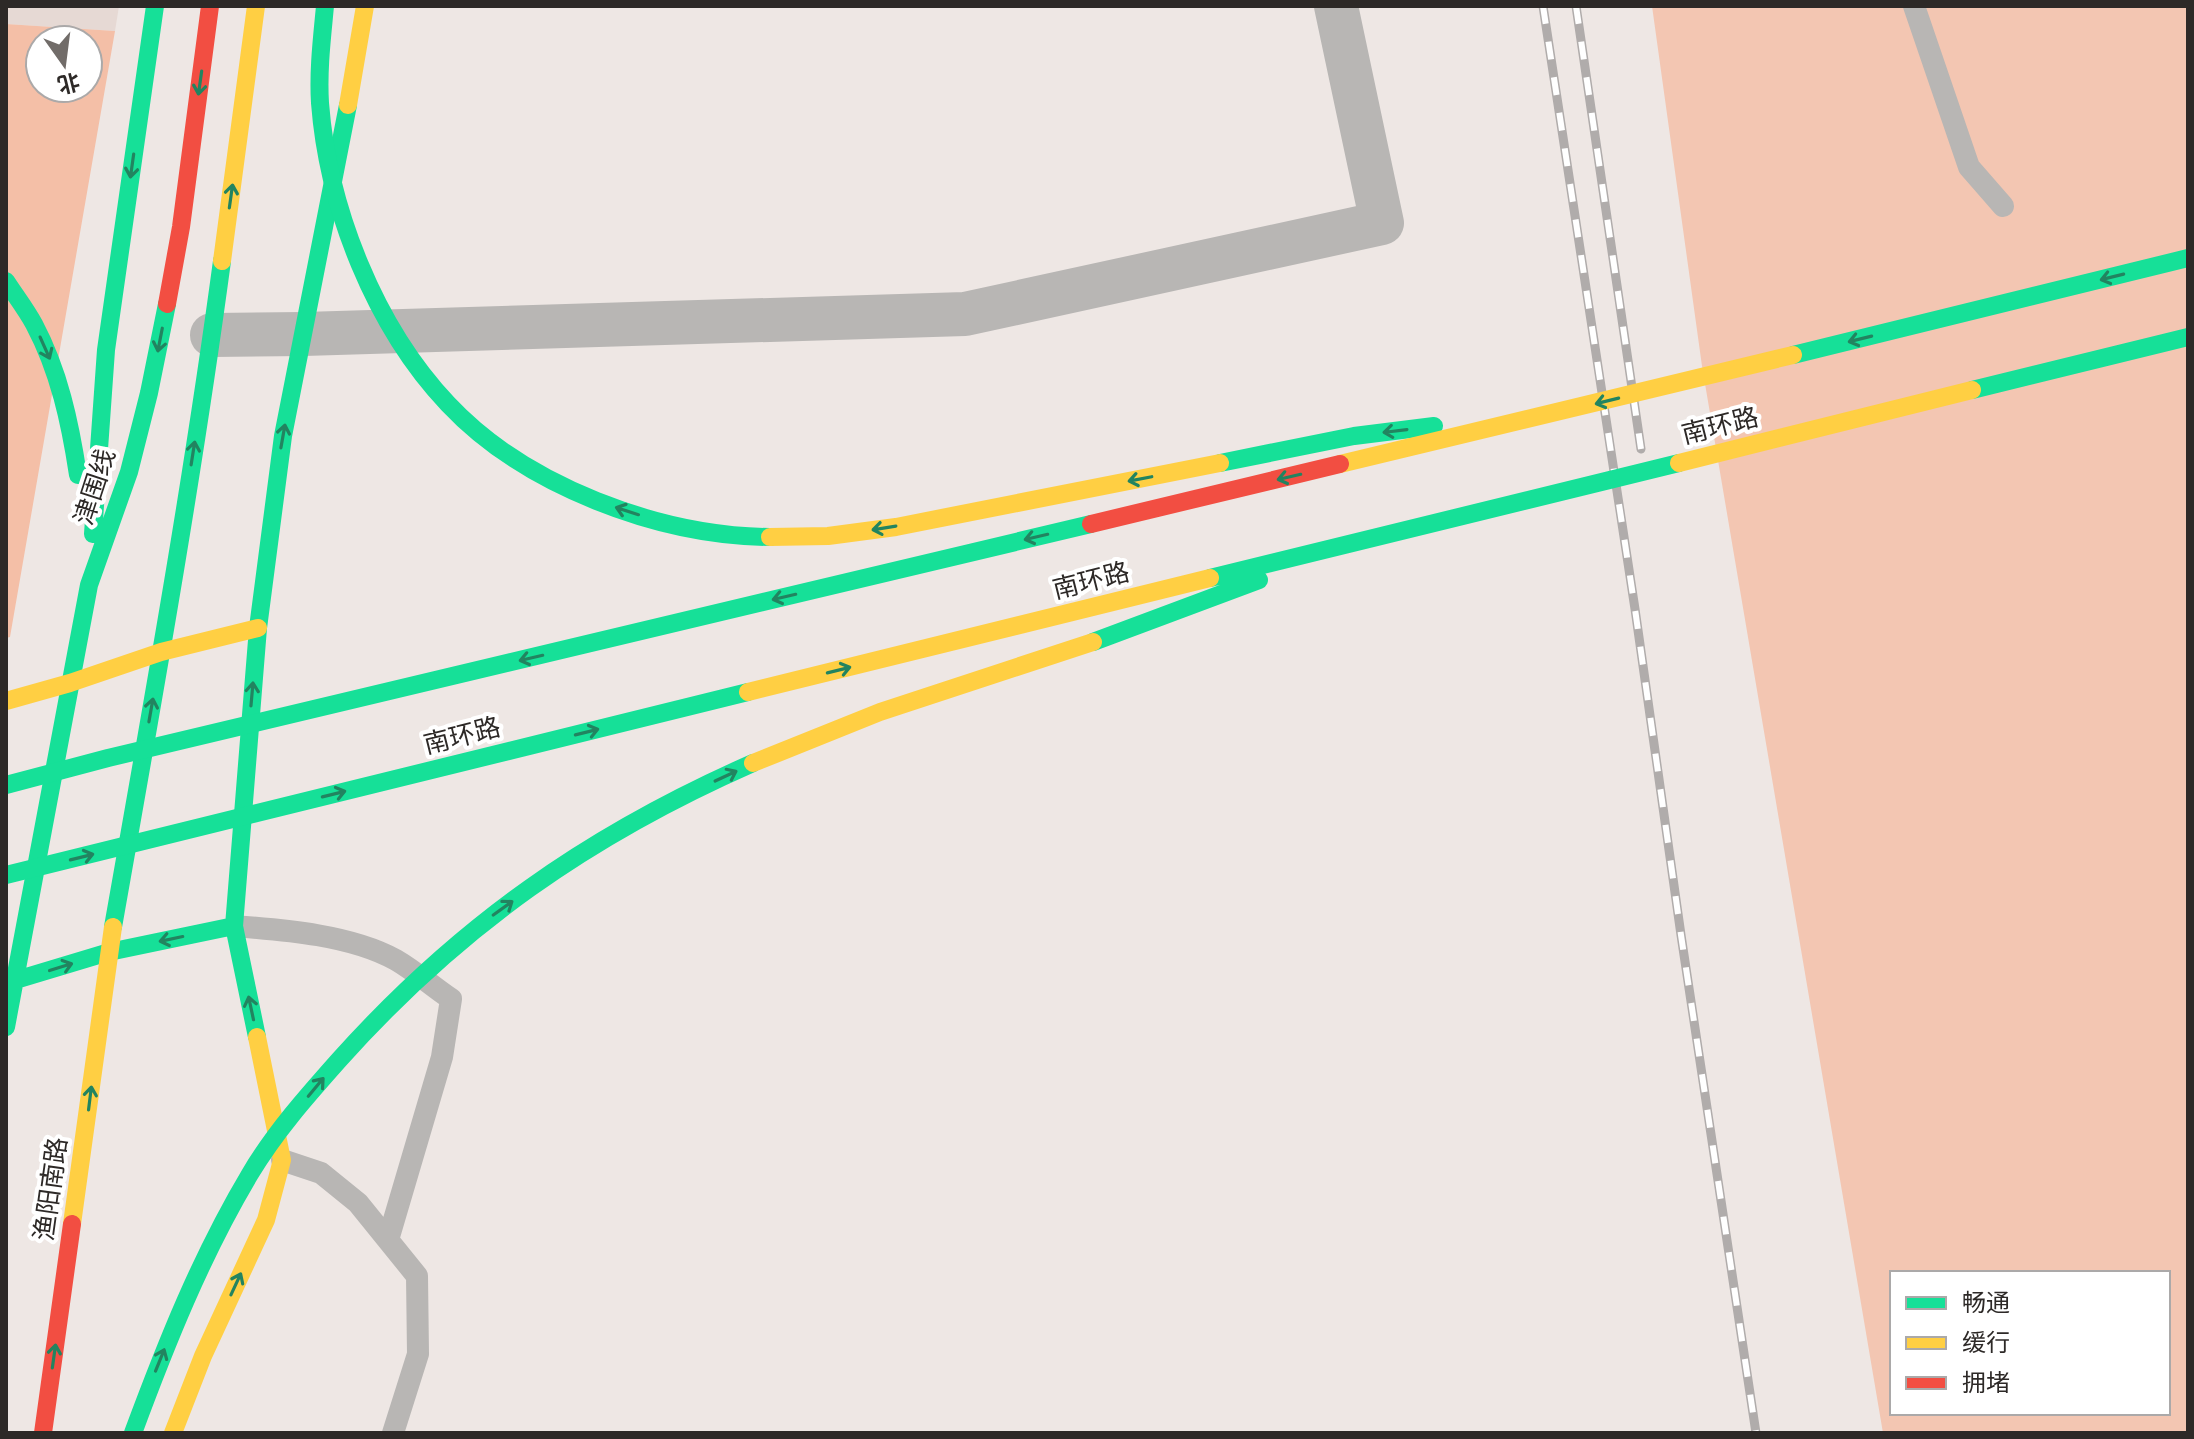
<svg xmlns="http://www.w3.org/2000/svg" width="2194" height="1439" viewBox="0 0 2194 1439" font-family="Bitter,'Noto Sans SC',serif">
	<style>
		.built { fill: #e6d9d4 }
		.green { fill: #f3c6b2; fill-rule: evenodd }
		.forest { fill: #f4bfa7; fill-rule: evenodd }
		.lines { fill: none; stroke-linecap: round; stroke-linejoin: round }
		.lane { stroke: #b8b6b4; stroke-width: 22 }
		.street { stroke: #b8b6b4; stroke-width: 44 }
		.fast { stroke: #16e098; stroke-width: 18 }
		.slow { stroke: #ffcf43; stroke-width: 18 }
		.jam { stroke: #f24e42; stroke-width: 18 }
		.rail-casing { stroke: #b0acab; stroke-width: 9 }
		.rail { stroke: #fff; stroke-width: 6; stroke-dasharray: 18; stroke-linecap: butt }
		.fast-bridge { stroke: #16e098; stroke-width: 18 }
		.slow-bridge { stroke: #ffcf43; stroke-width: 18 }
		.jam-bridge { stroke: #f24e42; stroke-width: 18 }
		.oneway { stroke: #228460 }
		.labels { text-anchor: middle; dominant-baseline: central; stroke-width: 8; stroke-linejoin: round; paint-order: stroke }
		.street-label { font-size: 26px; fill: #2d2927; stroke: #fff }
	</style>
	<rect width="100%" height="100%" fill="#eee7e4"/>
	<!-- built -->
	<path class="built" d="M6,6H119L115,31L6,24Z"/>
	<!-- green -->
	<path class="green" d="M1652,6H2188V1433H1883L1702,366ZM1892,1273H2168V1413H1892Z"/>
	<!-- forest -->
	<path class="forest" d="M6,24L115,31L10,637L6,638ZM40,40H88V88H40Z"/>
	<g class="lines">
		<!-- lane -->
		<path class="lane" d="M1914,6L1969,167L2003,206
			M234,926C285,930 351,935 396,960C415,971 433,987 451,999L442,1057L388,1240
			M282,1160L321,1173L358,1203L417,1276L418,1354L393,1433"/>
		<!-- street -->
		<path class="street" d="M212,335L304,334L965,314L1382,223L1336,6"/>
		<!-- fast -->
		<path class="fast" d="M6,281C15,295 26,309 34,324C59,371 70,422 78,475
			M93,534L106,350L155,6
			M113,927C152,706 192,484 222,261
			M6,983L109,952L234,926
			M6,1027L89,585L129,472L149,393L167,304
			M257,1037L234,926L258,628L283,436L348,105"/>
		<!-- slow -->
		<path class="slow" d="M348,105L365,6
			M222,261L256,6
			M6,701L70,683L161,652L258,628
			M72,1224L113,927
			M173,1433L203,1356L266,1220L282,1160L257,1037"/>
		<!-- jam -->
		<path class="jam" d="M167,304L181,227L210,6
			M43,1433L72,1224"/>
		<defs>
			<path id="rail" d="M1543,6L1635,609L1681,935L1756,1433
				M1576,6L1641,449"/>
		</defs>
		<!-- rail casing -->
		<use href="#rail" class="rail-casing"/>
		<!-- rail -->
		<use href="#rail" class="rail"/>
		<!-- fast-bridge -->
		<path class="fast-bridge" d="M325,6C322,38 318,70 320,103C328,208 375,327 448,404C525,486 659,536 770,537
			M1793,355L2188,258
			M1972,390L2188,337
			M1220,463L1354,436L1434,426
			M1210,578L1679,463
			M1093,642L1259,580
			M6,785L108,758L1091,524
			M6,875L748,692
			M133,1433C166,1344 201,1256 250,1174C275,1132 307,1096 339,1060C459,926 589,835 753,763"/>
		<!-- slow-bridge -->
		<path class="slow-bridge" d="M1679,463L1972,390
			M1340,464L1793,355
			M770,537L828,536L896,527L1220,463
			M748,692L1210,578
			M753,763L880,712L1093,642"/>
		<!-- jam-bridge -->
		<path class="jam-bridge" d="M1091,524L1340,464"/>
	</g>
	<!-- one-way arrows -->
	<defs><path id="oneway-shaft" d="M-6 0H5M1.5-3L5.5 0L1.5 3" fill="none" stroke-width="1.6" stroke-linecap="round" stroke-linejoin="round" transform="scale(2)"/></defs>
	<g class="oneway">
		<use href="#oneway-shaft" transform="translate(200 83) rotate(98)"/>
		<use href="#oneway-shaft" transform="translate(132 166) rotate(98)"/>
		<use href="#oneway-shaft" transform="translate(231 196) rotate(-82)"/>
		<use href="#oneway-shaft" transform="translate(2112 277) rotate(166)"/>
		<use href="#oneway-shaft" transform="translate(1860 339) rotate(166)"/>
		<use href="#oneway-shaft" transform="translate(160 340) rotate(101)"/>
		<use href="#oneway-shaft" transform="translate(45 348) rotate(66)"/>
		<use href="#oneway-shaft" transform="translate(1607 401) rotate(166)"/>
		<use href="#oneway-shaft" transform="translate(1395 431) rotate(173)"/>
		<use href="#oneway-shaft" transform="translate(283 436) rotate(-80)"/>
		<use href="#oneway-shaft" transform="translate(193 453) rotate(-81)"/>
		<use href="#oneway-shaft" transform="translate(1289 477) rotate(167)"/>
		<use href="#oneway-shaft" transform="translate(1140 479) rotate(169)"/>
		<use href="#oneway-shaft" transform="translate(627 511) rotate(-162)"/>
		<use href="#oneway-shaft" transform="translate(884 528) rotate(171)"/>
		<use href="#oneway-shaft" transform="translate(1036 537) rotate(167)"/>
		<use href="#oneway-shaft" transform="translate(784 597) rotate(167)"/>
		<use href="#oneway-shaft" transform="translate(531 658) rotate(167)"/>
		<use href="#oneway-shaft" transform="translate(839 670) rotate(-14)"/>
		<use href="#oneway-shaft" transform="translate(252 694) rotate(-85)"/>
		<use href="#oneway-shaft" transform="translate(151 710) rotate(-80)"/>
		<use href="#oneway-shaft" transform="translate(587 732) rotate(-14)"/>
		<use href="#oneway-shaft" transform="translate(726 776) rotate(-25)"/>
		<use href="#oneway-shaft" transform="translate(334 794) rotate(-14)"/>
		<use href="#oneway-shaft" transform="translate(82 857) rotate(-14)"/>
		<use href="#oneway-shaft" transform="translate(503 908) rotate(-36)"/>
		<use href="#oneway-shaft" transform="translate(171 939) rotate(168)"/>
		<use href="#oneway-shaft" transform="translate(61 967) rotate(-17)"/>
		<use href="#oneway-shaft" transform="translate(251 1008) rotate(-102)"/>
		<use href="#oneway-shaft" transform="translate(316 1087) rotate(-50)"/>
		<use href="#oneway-shaft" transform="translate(90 1098) rotate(-83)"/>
		<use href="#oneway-shaft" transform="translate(236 1284) rotate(-65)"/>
		<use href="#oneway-shaft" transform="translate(54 1356) rotate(-82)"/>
		<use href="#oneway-shaft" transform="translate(160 1360) rotate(-68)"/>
	</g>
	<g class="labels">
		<!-- street labels -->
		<g class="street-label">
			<text transform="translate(1720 426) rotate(-14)">南环路</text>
			<text transform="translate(95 487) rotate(-72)">津围线</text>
			<text transform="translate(1091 581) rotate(-14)">南环路</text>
			<text transform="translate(462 736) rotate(-14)">南环路</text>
			<text transform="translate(51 1189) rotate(-82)">渔阳南路</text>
		</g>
	</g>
	<!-- border -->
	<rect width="2194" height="1439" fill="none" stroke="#2d2927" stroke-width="16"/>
	<!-- legend -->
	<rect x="1890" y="1271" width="280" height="144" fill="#ffffff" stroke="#aba9a9" stroke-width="2"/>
	<rect x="1906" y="1297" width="40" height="12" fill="#16e098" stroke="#aba9a9" stroke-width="2"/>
	<text x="1962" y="1311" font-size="24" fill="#2d2927">畅通</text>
	<rect x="1906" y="1337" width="40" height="12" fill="#ffcf43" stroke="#aba9a9" stroke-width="2"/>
	<text x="1962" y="1351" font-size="24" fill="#2d2927">缓行</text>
	<rect x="1906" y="1377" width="40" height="12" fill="#f24e42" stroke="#aba9a9" stroke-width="2"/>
	<text x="1962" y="1391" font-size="24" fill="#2d2927">拥堵</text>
	<!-- north arrow -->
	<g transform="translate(64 64) rotate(166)"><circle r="38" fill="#ffffff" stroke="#aba9a9" stroke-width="2"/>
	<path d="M0-6L14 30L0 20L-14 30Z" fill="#716c69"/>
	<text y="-12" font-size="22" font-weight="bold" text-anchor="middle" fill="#2d2927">北</text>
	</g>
</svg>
